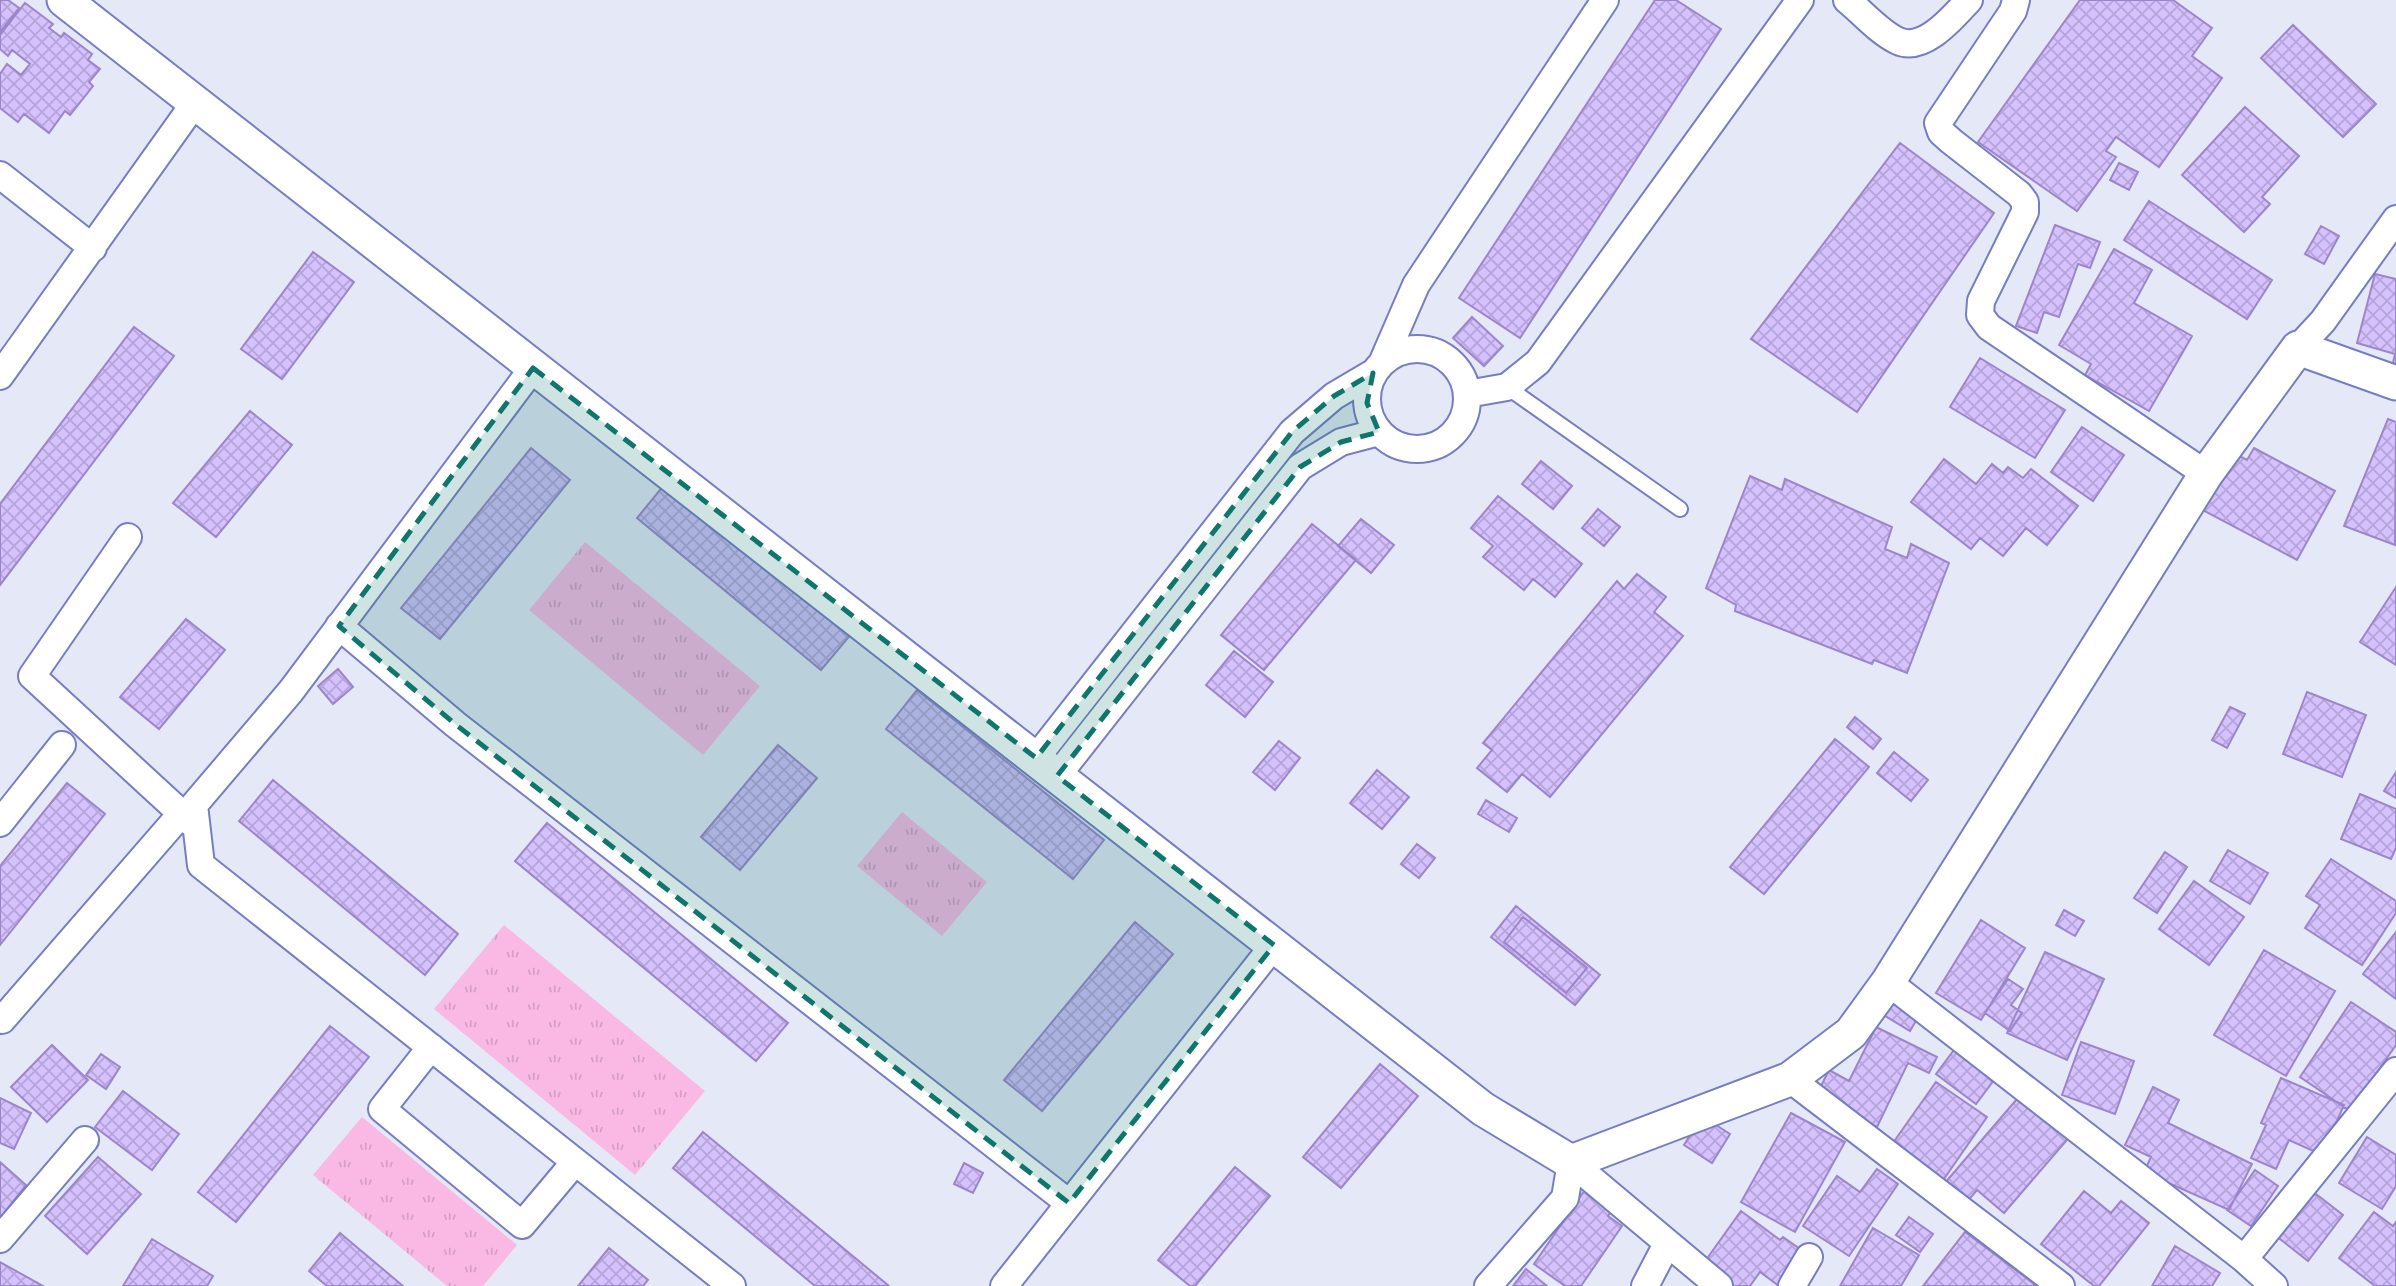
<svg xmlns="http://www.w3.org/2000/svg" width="2396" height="1286" viewBox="0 0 2396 1286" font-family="Roboto,sans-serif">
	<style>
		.grass { fill: url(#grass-tufts) }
		.building { fill: url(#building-cross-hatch); stroke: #9d85cb; stroke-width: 2 }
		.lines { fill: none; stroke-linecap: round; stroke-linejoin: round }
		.service-casing { stroke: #777dc2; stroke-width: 18 }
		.minor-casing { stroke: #777dc2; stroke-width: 30 }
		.tertiary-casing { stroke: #777dc2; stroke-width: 37 }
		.service { stroke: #fff; stroke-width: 14 }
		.minor { stroke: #fff; stroke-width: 26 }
		.tertiary { stroke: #fff; stroke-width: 33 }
		.marked { fill: #0f766e; fill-opacity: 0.2; stroke: #0f766e; stroke-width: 5; stroke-dasharray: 14 9; stroke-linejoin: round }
	</style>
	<defs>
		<pattern id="grass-tufts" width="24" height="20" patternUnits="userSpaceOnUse" patternTransform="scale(1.75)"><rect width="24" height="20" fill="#fab9e4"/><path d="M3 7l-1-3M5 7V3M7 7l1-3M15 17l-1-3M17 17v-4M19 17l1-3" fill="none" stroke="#d59ec3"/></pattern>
		<pattern id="building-cross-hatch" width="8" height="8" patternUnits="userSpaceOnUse" patternTransform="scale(1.75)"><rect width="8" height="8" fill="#d4c1fd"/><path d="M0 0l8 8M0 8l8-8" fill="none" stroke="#b5a4d9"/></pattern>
	</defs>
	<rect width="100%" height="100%" fill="#e5e8f7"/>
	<!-- grass -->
	<path class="grass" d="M585,542L760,686L703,755L529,610Z
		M902,812L987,882L942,936L857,866Z
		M504,925L705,1091L635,1175L434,1009Z
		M362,1117L517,1245L483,1286H447L313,1175Z"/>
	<!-- building -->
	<path class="building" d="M0,0H8L19,8L0,32Z
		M1655,0H1676L1721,29L1520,338L1459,298Z
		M2080,0H2173L2212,28L2192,56L2222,78L2159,167L2116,137L2106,151L2116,157L2077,211L1978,142Z
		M25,3L53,24L49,28L61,37L64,33L92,54L88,60L100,69L89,82L93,86L70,115L65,111L49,133L24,114L18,122L0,108V74L7,64L21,75L30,64L12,50L8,56L0,49V35Z
		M2293,25L2376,104L2343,137L2261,58Z
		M2245,107L2299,156L2262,197L2270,204L2244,232L2182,175Z
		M1900,143L1994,213L1857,412L1751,339Z
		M2119,163L2138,172L2129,190L2110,180Z
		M2149,201L2272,280L2247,319L2124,240Z
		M2055,225L2100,242L2090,268L2078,264L2059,317L2044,312L2037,333L2016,326Z
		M2321,226L2339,236L2324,264L2305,254Z
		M2114,249L2152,270L2134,303L2192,336L2149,411L2085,375L2091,364L2059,345Z
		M313,252L354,282L282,379L241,349Z
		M2375,274L2396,279V372L2391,371L2395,354L2357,343Z
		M1472,317L1503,346L1484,366L1453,338Z
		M134,327L174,356L0,585V504Z
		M1980,358L2065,410L2035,458L1950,407Z
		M250,411L292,445L216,537L173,503Z
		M2388,419L2396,422L2395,545L2344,526Z
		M2082,427L2124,455L2093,501L2051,472Z
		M531,448L570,480L440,639L401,608Z
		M2254,448L2335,491L2297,560L2197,507L2228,450L2247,460Z
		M1944,459L1976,484L1992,464L2003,473L2008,467L2023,478L2031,469L2078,506L2047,545L2026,528L2003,556L1980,538L1971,549L1911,502Z
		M1541,461L1572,486L1553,509L1522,484Z
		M1750,476L1782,490L1785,479L1892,527L1885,549L1907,558L1911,544L1949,563L1907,673L1874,660L1872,664L1735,611L1736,605L1706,588Z
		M669,479L853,632L821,670L637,518Z
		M1498,496L1582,564L1555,597L1533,579L1524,590L1483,557L1493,546L1471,528Z
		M1598,509L1620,527L1604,546L1582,528Z
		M1361,519L1394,545L1371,573L1338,546Z
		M1312,524L1356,560L1264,670L1221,635Z
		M1637,574L1666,597L1654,612L1683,636L1550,797L1522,774L1507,792L1477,768L1492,750L1483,743L1617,581L1624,589Z
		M2396,587V665L2360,642Z
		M186,619L225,650L159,729L120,697Z
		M1234,651L1273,682L1245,717L1206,685Z
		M338,669L353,687L333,704L318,686Z
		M917,690L1104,840L1073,879L886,729Z
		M2307,692L2366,715L2342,777L2283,754Z
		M2230,707L2245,714L2227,748L2212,740Z
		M1855,717L1881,739L1873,749L1847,727Z
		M1835,739L1869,767L1764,894L1730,867Z
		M1279,741L1300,758L1275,790L1253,772Z
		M778,745L817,778L740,870L701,837Z
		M1894,752L1928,780L1911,801L1877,773Z
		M1377,770L1409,797L1382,829L1350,803Z
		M2396,772V798L2384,791Z
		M273,780L458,934L425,975L239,821Z
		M67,783L105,814L0,945V866Z
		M2360,794L2396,809V848L2391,859L2341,839Z
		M1486,800L1517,818L1509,832L1478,814Z
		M547,823L788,1023L756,1061L515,861Z
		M1417,844L1435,858L1419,878L1401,864Z
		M2228,850L2268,873L2250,904L2210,881Z
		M2165,852L2187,867L2157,913L2134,898Z
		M2331,859L2396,901V913L2362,965L2305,928L2320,905L2306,896Z
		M2194,881L2244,917L2209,965L2159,929Z
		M1516,906L1600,975L1575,1005L1491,937Z
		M2064,910L2084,921L2075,936L2056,925Z
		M1523,917L1587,968L1566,993L1504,942Z
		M1981,920L2025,948L1981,1020L1936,993Z
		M1135,922L1173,954L1042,1111L1004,1080Z
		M2396,932V999L2363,974Z
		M2264,950L2335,991L2286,1076L2214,1035Z
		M2045,952L2104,979L2067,1060L2007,1033Z
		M2008,979L2023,989L2011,1005L2022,1013L2010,1031L1985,1013Z
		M1883,989L1921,1012L1910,1031L1872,1008Z
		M2351,1002L2396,1032V1045L2350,1111L2300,1077Z
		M330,1026L369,1057L236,1222L198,1192Z
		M1876,1027L1937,1057L1929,1073L1908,1063L1877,1127L1815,1098L1829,1070L1849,1081Z
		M1960,1042L2000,1072L1976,1104L1936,1074Z
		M2081,1042L2134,1061L2115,1114L2062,1095Z
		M52,1045L88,1080L47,1122L11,1087Z
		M101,1054L120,1067L106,1089L86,1075Z
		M1380,1064L1418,1096L1341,1188L1303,1157Z
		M2281,1078L2344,1105L2322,1155L2289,1140L2276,1169L2251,1158L2266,1125L2261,1123Z
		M1936,1082L1987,1117L1939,1186L1888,1150Z
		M2153,1087L2179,1100L2168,1123L2252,1164L2229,1210L2144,1172L2151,1157L2125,1145Z
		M123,1091L179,1134L152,1170L95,1127Z
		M2023,1092L2072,1134L2004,1213L1977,1190L1966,1203L1944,1184Z
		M0,1098L31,1113L14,1149L0,1143Z
		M1791,1113L1845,1142L1795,1232L1741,1202Z
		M1702,1116L1730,1134L1712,1163L1684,1145Z
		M703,1132L889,1286H815L673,1168Z
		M2367,1137L2396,1155V1186L2382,1209L2339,1183Z
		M98,1157L141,1194L87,1254L45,1216Z
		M0,1162L26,1185L0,1218Z
		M964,1163L983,1173L973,1193L954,1184Z
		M1235,1167L1270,1196L1195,1286H1190L1158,1260Z
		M1877,1169L1898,1184L1849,1256L1803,1226L1837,1176L1860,1192Z
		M2255,1170L2278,1186L2251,1226L2227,1210Z
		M1589,1184L1617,1203L1608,1216L1622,1226L1581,1286H1565L1534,1264Z
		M2307,1187L2343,1215L2308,1261L2271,1232Z
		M2084,1191L2111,1213L2121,1201L2149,1223L2099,1286H2094L2041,1244Z
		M1741,1211L1780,1240L1783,1237L1803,1251L1779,1286L1760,1272L1750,1286H1728L1701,1267Z
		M2374,1212L2393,1226L2396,1222V1286H2375L2339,1258Z
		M1909,1217L1933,1234L1920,1252L1896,1235Z
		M1873,1228L1919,1255L1901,1286H1840Z
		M1965,1232L2037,1286H1923Z
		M340,1233L403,1286H327L309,1271Z
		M152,1239L213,1276L207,1286H123Z
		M2175,1246L2220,1273L2212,1286H2152Z
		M609,1248L648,1280L643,1286H578Z
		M0,1262L43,1286H0Z
		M1526,1269L1547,1286H1513Z"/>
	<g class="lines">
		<defs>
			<path id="service" d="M1507,387L1680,509"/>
			<path id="minor" d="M1847,0C1862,12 1880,33 1898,41C1924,53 1954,16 1969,0
				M2016,0L2013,11L1938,123L1941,132L1951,141L2019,194L2025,202V212L1981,301L1980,315L1989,327L2206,474
				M0,175L93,248
				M2298,348L2323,321L2396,219
				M1367 399a50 50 0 1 1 100 0a50 50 0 1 1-100 0Z
				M1383,361L1416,285L1605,0
				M533,368L291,691L194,805L201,865L732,1286
				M0,376L194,104
				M1467,394L1507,387L1538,362L1800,0
				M128,537L32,676L196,827
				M339,626L455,724L1069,1203
				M1036,758L1292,432L1334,396L1373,373
				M1057,776L1300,467L1341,442L1379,432
				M0,823L62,745
				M1888,982L2244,1259L2274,1286
				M0,1018L2,1020L181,814
				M431,1047L382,1109L522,1225L575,1162
				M1790,1079L2061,1286
				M0,1239L85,1140
				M2244,1259L2396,1071
				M1004,1286L1274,945
				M1488,1286L1565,1198L1571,1162L1719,1286
				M1645,1286L1667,1244
				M1792,1286L1809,1257"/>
			<path id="tertiary" d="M64,0L1483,1109L1571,1162L1790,1079L1851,1033L1888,982L2206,474L2298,348L2396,383"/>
		</defs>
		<!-- service casing -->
		<use href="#service" class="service-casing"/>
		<!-- minor casing -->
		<use href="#minor" class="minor-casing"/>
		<!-- tertiary casing -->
		<use href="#tertiary" class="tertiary-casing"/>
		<!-- service -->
		<use href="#service" class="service"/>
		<!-- minor -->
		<use href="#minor" class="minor"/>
		<!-- tertiary -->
		<use href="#tertiary" class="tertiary"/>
	</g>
	<!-- marked area -->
	<path class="marked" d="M533,368L1036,758L1292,432L1334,396L1373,373L1367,403L1379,432L1341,442L1300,467L1057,776L1274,945L1069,1203L455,724L339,626Z"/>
</svg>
